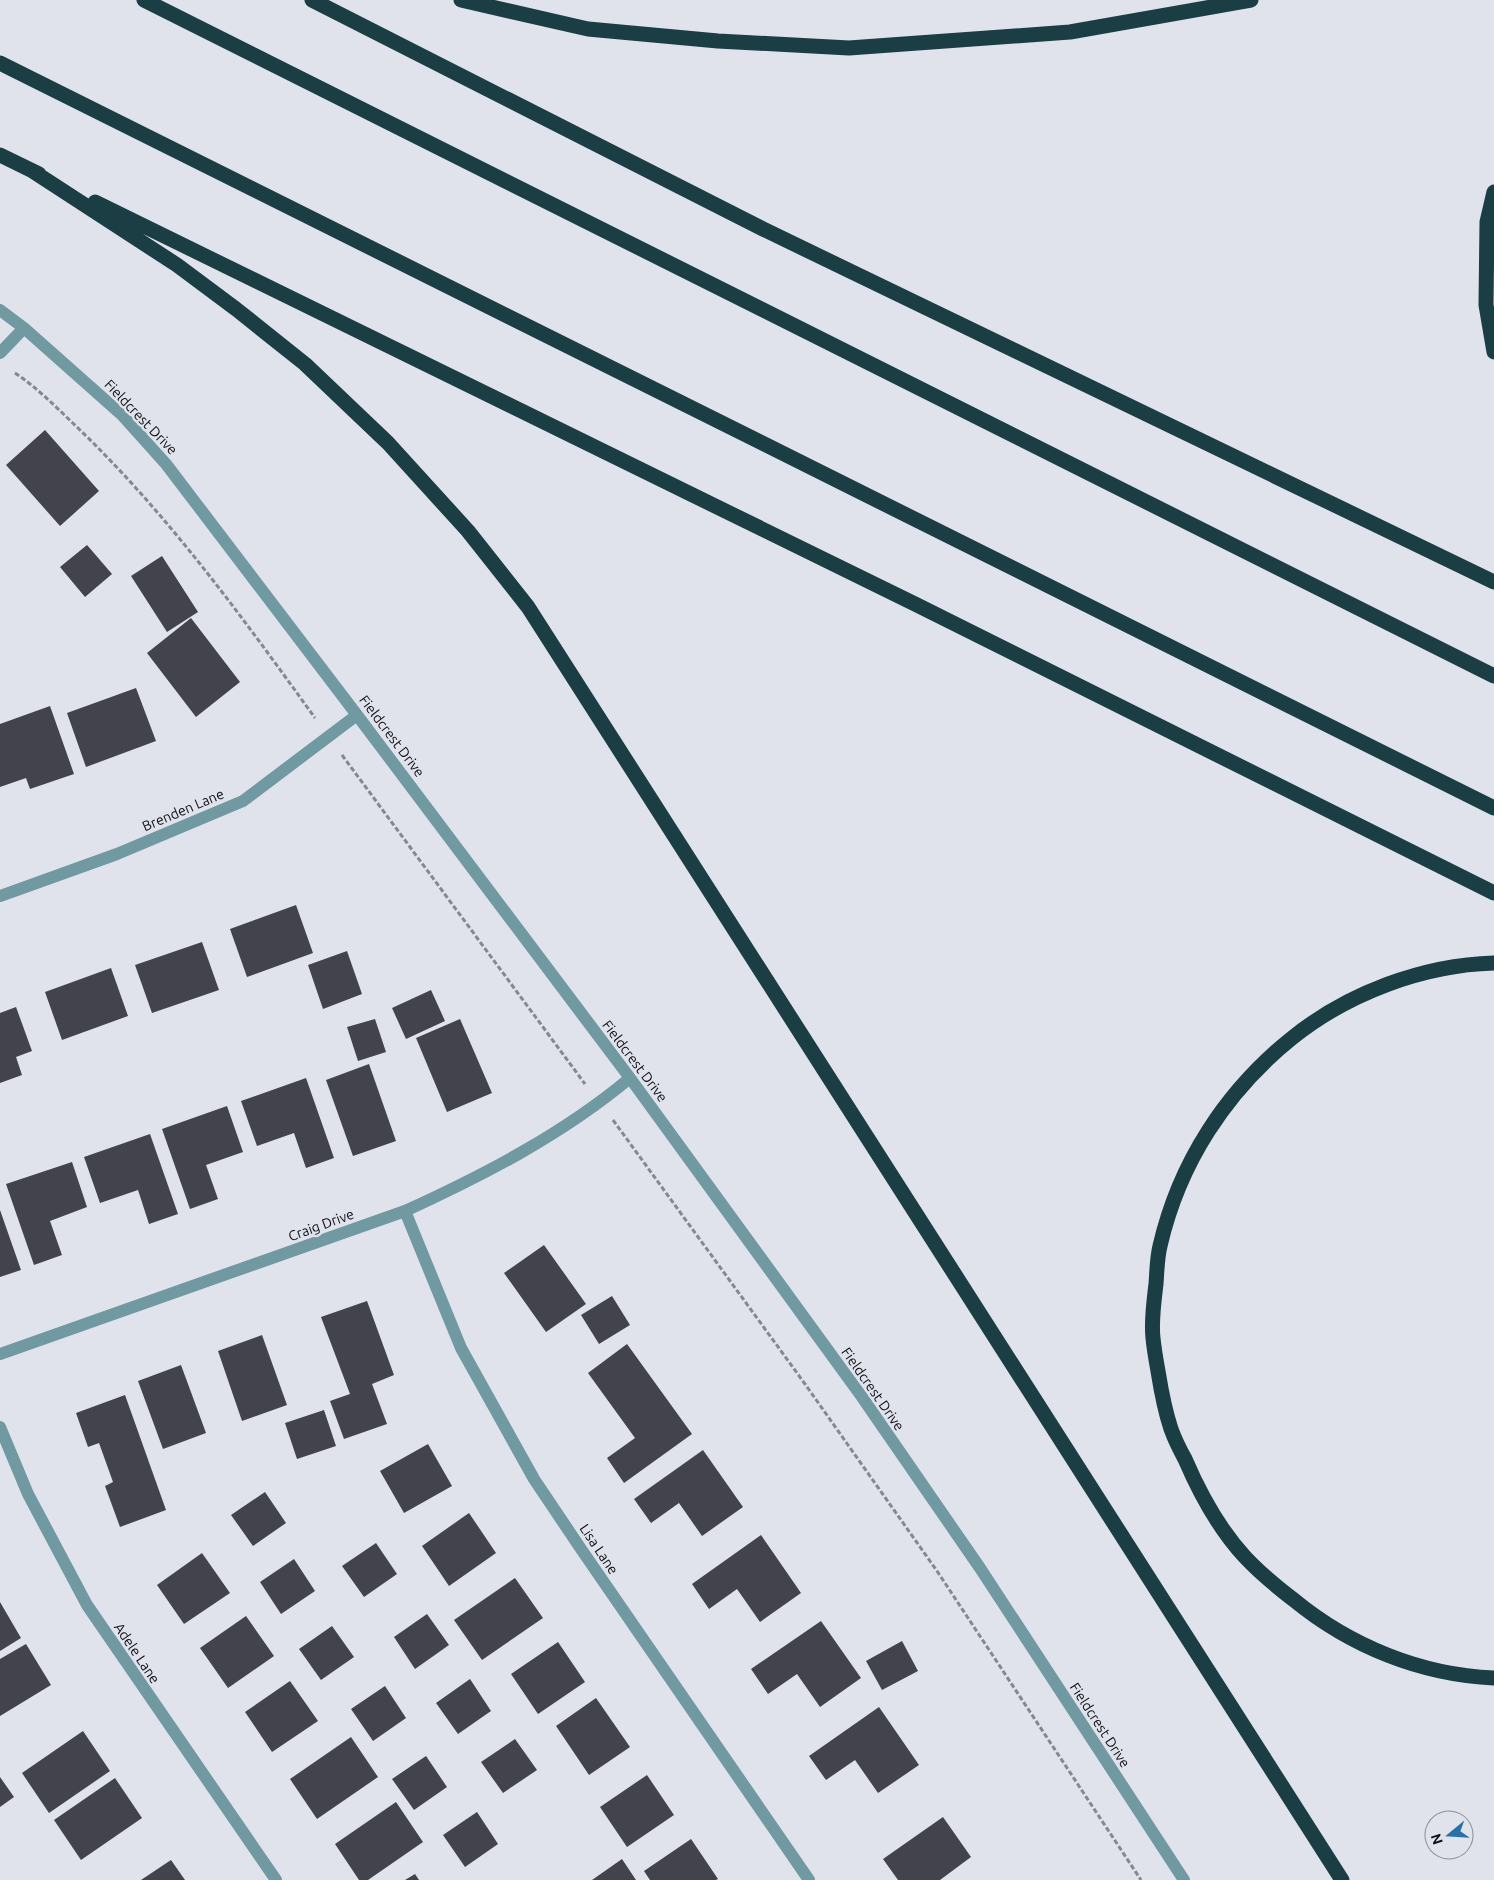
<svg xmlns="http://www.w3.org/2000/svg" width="1494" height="1880" viewBox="0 0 1494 1880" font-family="Ubuntu,sans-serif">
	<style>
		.building { fill: #42434c }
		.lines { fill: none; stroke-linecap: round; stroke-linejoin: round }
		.path { stroke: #87888f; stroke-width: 3; stroke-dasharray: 5 2.5; stroke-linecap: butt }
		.minor { stroke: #7099a1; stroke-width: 12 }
		.motorway { stroke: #1b3d44; stroke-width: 15 }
		.labels { text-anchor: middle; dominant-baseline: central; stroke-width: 5; stroke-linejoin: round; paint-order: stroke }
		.street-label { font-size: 14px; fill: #0d0e11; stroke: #e0e2ec }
	</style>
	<rect width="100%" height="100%" fill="#e0e2ec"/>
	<!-- building -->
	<path class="building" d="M45,430L99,491L60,526L6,465Z
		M87,545L112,574L85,597L60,567Z
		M162,556L198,612L167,632L131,576Z
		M191,618L240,682L196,717L147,653Z
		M136,688L156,741L86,767L67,713Z
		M50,706L74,774L30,789L26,778L0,787V724Z
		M296,905L313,953L247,977L230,929Z
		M202,942L219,990L152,1013L135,965Z
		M347,951L362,994L323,1009L308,965Z
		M111,968L128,1016L62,1040L45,992Z
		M431,990L445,1021L406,1039L392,1008Z
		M16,1007L32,1051L16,1057L22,1075L0,1083V1013Z
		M375,1019L386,1052L358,1061L347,1027Z
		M460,1019L492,1093L447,1112L416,1038Z
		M369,1064L396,1141L353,1156L326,1080Z
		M306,1078L334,1158L306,1168L294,1133L257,1146L241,1101Z
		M227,1106L243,1152L206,1165L218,1199L190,1209L162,1129Z
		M150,1134L178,1214L149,1224L138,1190L100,1203L84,1157Z
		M72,1162L87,1207L50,1221L62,1255L34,1265L6,1184Z
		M0,1210L21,1270L0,1277Z
		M544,1245L586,1304L546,1332L504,1273Z
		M612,1296L630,1325L599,1344L581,1315Z
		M367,1301L394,1375L372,1384L387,1424L344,1439L330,1401L350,1394L321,1317Z
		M262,1335L287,1405L242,1421L218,1351Z
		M627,1344L692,1434L624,1483L607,1458L635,1438L588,1373Z
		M181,1365L206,1433L163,1449L138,1381Z
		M125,1395L166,1510L120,1527L105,1486L113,1482L99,1443L88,1447L76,1413Z
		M324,1410L336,1446L297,1459L285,1423Z
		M428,1444L452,1486L404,1513L380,1471Z
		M703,1450L743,1507L702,1536L679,1503L651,1523L634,1499Z
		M265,1492L286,1523L253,1546L231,1515Z
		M469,1513L496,1553L449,1586L422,1546Z
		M761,1535L801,1593L760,1622L737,1589L709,1609L692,1584Z
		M376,1543L397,1574L364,1597L342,1566Z
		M202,1553L230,1593L184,1624L157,1585Z
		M294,1559L315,1591L281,1614L260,1582Z
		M515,1578L543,1618L482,1660L454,1620Z
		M0,1602L21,1638L0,1651Z
		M427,1614L449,1645L415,1669L394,1637Z
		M246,1616L274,1656L228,1688L200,1648Z
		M821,1621L861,1678L820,1707L797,1674L768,1694L751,1669Z
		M332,1626L354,1657L321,1680L299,1649Z
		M902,1641L918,1671L882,1690L866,1661Z
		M558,1642L585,1682L538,1714L511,1674Z
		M26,1644L51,1685L0,1716V1659Z
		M470,1679L491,1711L458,1734L436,1703Z
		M290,1681L318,1721L272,1752L245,1712Z
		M385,1686L406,1718L373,1741L351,1709Z
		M596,1698L630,1747L589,1775L556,1726Z
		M879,1707L919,1765L878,1793L855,1760L826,1780L809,1756Z
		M83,1731L110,1771L49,1813L22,1773Z
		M351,1737L378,1777L317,1819L290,1779Z
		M515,1739L537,1770L503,1793L481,1762Z
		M426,1756L447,1787L414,1810L392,1779Z
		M647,1775L674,1815L627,1847L600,1807Z
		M0,1777L14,1797L0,1807Z
		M115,1778L142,1818L81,1860L54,1820Z
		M396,1802L423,1842L368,1880H359L335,1844Z
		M477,1812L498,1844L465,1867L443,1835Z
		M943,1817L971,1857L940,1880H898L883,1859Z
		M691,1839L718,1879L716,1880H650L644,1871Z
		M622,1859L636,1880H592Z
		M171,1860L185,1880H141Z
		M415,1874L419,1880H405Z"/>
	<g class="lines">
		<!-- path -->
		<path class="path" d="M15,373C39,389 59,410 80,430C169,516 243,618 315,718
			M342,755L585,1084
			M613,1120L805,1384L937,1571L1141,1880"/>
		<!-- minor -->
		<path class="minor" d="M0,310L24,328L122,415L166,464L357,715L630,1078L862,1397L980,1568L1184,1880
			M0,353L24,328
			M0,896L117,854L243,801L357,715
			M405,1211L461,1348L534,1479L581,1549L809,1880
			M0,1354L405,1211C484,1175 563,1134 630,1078
			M0,1427L28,1494L87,1605L276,1880"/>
		<!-- motorway -->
		<path class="motorway" d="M144,0L1494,676
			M312,0L763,229L1494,582
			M461,0L588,29L718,41L849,48L1070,32L1251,0
			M0,63L1494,808
			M0,155L39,174
			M31,170L177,265L236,309L305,364L388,443L468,531L528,607L1342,1880
			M1494,192L1487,222L1486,305L1494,352
			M95,202L915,604L1494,893
			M1494,963C1423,965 1348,993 1292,1038C1226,1091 1179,1163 1160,1246C1157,1258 1157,1271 1156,1284C1154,1301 1151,1321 1153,1338C1154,1349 1156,1360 1158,1371C1161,1390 1165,1411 1171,1429C1175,1440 1180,1450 1185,1459C1200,1494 1219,1529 1245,1557C1260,1573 1277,1587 1294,1600C1350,1646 1421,1675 1494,1678"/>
	</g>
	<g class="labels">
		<!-- street labels -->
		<g class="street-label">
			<text transform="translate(141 417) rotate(46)">Fieldcrest Drive</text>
			<text transform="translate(392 736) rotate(53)">Fieldcrest Drive</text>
			<text transform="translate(183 810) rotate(-23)">Brenden Lane</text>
			<text transform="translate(635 1061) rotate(53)">Fieldcrest Drive</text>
			<text transform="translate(321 1225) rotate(-20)">Craig Drive</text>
			<text transform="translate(873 1389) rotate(55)">Fieldcrest Drive</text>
			<text transform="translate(599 1549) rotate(56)">Lisa Lane</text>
			<text transform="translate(137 1653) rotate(56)">Adele Lane</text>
			<text transform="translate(1100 1725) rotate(57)">Fieldcrest Drive</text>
		</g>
	</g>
	<!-- north arrow -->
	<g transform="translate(1449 1835) rotate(252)"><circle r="24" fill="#e0e2ec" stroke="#8c8d94"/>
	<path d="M0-4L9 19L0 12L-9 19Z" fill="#2771a4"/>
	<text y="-8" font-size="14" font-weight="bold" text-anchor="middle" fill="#0d0e11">N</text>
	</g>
</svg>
